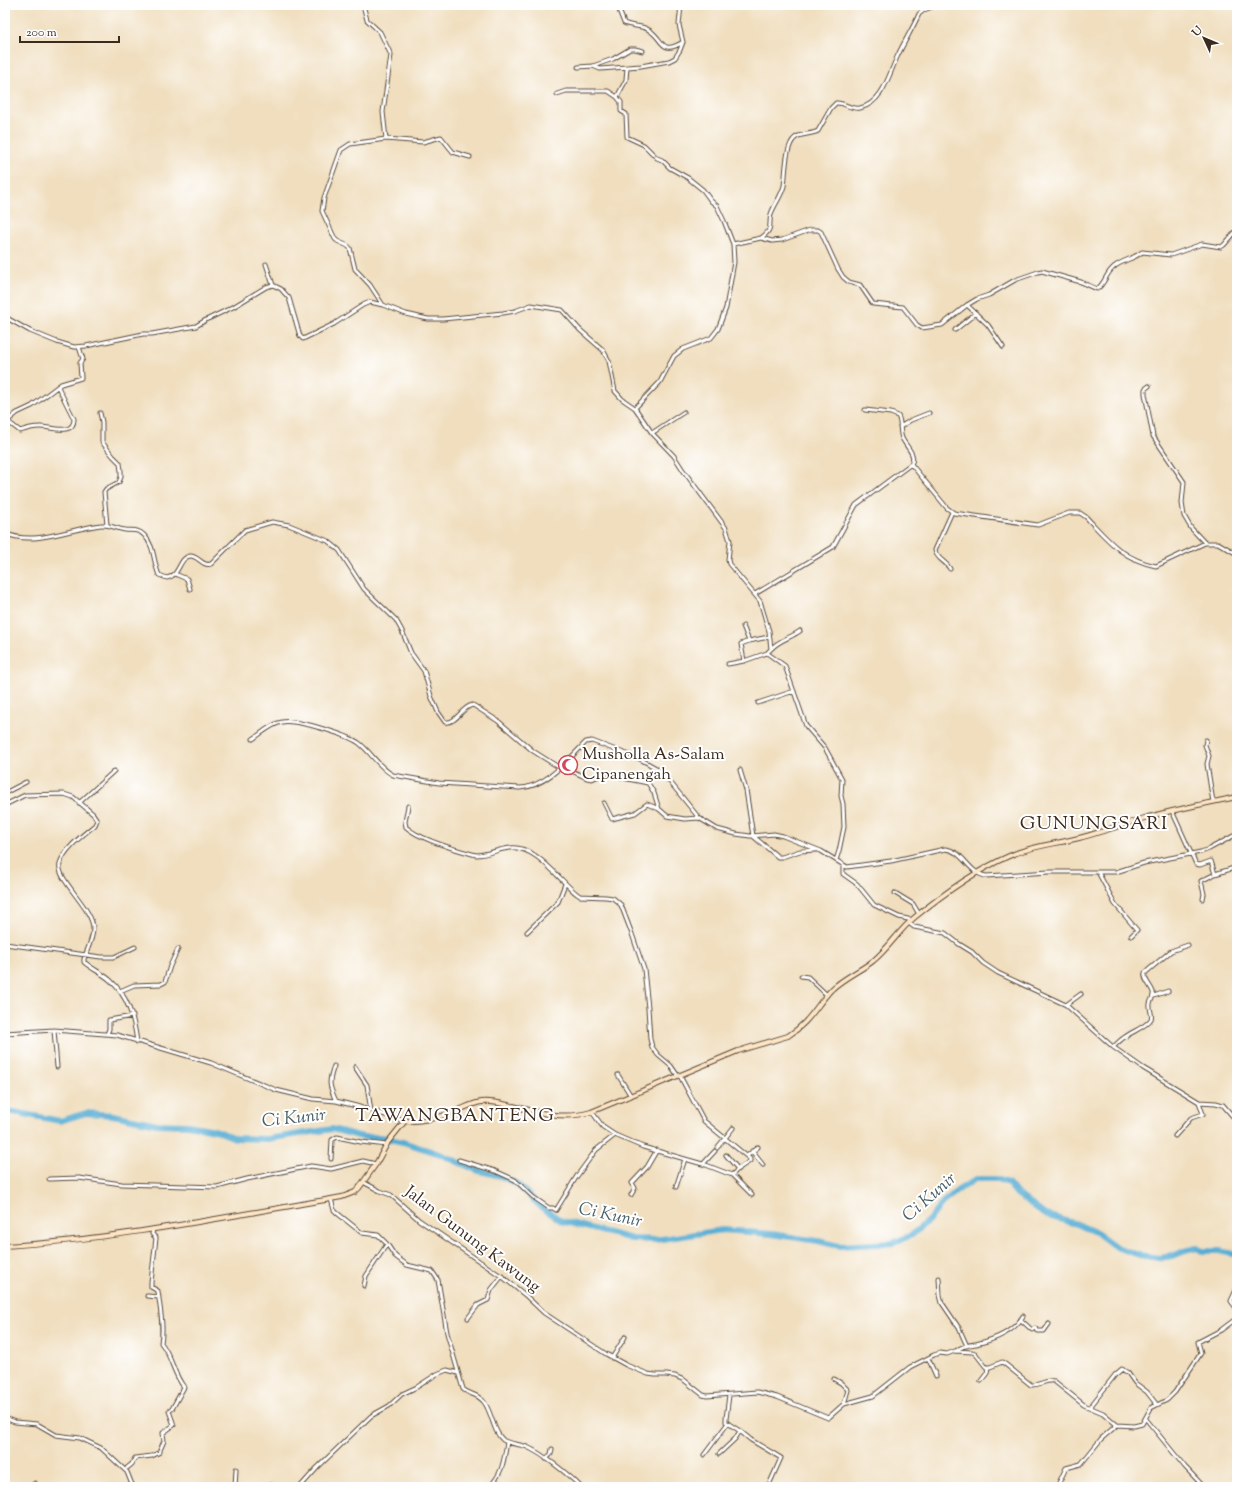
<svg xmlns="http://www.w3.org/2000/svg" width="1242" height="1492" viewBox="0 0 1242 1492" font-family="'Sorts Mill Goudy',serif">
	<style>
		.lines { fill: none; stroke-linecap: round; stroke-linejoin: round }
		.river { stroke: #58aed4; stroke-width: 6 }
		.street-casing { stroke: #564536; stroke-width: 5 }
		.secondary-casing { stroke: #564536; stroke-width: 6 }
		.street { stroke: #fff; stroke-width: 3 }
		.secondary { stroke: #fee5c5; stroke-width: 4 }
		.labels { text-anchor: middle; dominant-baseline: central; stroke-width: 4; stroke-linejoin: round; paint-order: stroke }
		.poi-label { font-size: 17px; fill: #3b2a1e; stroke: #fff; text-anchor: start }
		.street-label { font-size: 17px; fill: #3b2a1e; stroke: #fff }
		.water-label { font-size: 18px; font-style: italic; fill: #475f67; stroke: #fff }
		.quarter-label { font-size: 19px; letter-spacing: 1px; fill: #3b2a1e; stroke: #fff }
	</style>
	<rect width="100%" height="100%" fill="#fff"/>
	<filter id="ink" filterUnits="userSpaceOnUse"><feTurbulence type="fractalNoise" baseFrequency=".025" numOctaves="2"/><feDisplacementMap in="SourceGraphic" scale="8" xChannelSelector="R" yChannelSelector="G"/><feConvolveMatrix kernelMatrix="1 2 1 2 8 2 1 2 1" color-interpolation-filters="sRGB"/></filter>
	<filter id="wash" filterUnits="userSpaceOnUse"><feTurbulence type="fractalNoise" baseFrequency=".012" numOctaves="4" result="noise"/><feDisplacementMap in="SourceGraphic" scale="16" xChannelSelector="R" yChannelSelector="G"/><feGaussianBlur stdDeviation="0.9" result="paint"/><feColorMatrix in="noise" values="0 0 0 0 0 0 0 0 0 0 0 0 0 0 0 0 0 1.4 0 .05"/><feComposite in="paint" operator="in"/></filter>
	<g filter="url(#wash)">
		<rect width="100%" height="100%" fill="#f0debe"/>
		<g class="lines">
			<!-- river -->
			<path class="river" d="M5,1112H14L60,1121L86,1113L113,1115L157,1124L188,1125L215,1130L235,1138L267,1139L332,1129L363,1137H381L403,1142L440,1154L476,1170L501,1176L517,1184L541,1207L562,1221L632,1239L655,1240L723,1230L771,1234L818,1241L839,1246L892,1243L912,1235L931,1218L942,1203L958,1190L976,1179H997L1008,1183L1017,1194L1045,1215L1077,1224L1097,1233L1116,1247L1139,1255L1159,1258L1173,1256L1185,1251L1197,1248L1202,1251H1220L1237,1255"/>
		</g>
	</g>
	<g filter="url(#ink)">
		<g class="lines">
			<defs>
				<path id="street" d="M363,5L367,20L380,32L391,55L383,112L386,139L350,144L341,150L324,198L322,211L335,239C339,244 346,243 350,248L355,269L370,285L383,305L406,314L428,319H443L503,313L515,311L531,305L562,310L580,330L603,350L609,361L615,391L622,399L635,408
					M617,5L624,23C632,27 642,25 649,30C664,39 660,56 683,42
					M593,66L600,69L641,66L669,61L675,58L680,50L683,42L679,25L681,5
					M578,67L593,66L613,59L630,49H635L643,51
					M627,67L626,80L617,97L621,102V111L626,114L627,137L644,145L657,158L662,160L670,168L688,178L703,190L711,201L717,206L724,221L733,244L734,262L726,308L718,329L711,338L683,349L674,356L660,382L635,408L652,433L674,456L683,470L726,528L730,541L728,560L729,564L760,601L769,631L771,649L767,653L785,666L806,726L825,748L842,779L841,796L843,804L844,827L839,851L836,860
					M557,94L566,91H608L617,97
					M386,139L423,142L441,137L453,152L470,157
					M761,238C774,228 768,227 771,214C774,205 781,197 784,186C786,174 785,146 795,138C801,133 811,135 818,131L831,108L836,103C844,102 851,110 860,108C883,103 889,74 898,55C904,42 913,28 919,14L924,10L937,5
					M733,244L761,238L772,241L782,240L810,230H818L821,232L838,269L843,277L849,282L860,285L873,304L903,307L917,325L922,328L942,325L967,305L977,299L989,295L1015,280L1038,272L1042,271L1081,282L1097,289C1105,284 1106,273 1114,267C1122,260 1134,259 1142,252L1171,255L1202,244L1221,247L1224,245L1237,230
					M266,264L273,285
					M967,305L988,325L1003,347
					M5,317L30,331L57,342L74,347L86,346L143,334H152L196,326L206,320L233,307L266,287L273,285L281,289L289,298L300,336L303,339L334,324L363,305L370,302L383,305
					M955,330L976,313
					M1149,386L1145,389V394L1153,436L1184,482L1182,503L1184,516L1191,528L1205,543
					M100,413L102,422V442L113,456L120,463L121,471V477L119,482L106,489L104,492L107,525
					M7,421L20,431C26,429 32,427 39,427C49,426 74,437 74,419L58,387
					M5,423L17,413L32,406L61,384L81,378L80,363L83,359L79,347
					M900,427L911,420L929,413
					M652,433L684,412
					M911,464L947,508L954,513L1038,525L1069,513H1080L1086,517C1108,540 1122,559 1156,566L1205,543H1218L1237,554
					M5,533C33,547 72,528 101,525C110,524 116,529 125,530C133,531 138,529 144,535C155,546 153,562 159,575L167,578C181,575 178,558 190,556C198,555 202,567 211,564L245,530L272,522L289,525L328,541L339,550L364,589L396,620L402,631L411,653L424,671L431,696L438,712L445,722C457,724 462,706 473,705L498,721L533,751L560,768L574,772L587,778L592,779L603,774L609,773L628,779L648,783L654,793L659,809L667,816L685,819L699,818L717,829L736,834L750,836L774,834L783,836L821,851L847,867L891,861L945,849C963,850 969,874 986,876L1049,872H1116L1144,863L1201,852L1209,849L1237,834
					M950,569C946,561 936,559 935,550L952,512
					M175,574L187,579L190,589
					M755,594L833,547L856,505L911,464C917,455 906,447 902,438C899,431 902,423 898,416L891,413L865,410
					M743,626L749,641L769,637
					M771,649C779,640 790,638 800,631
					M744,661L741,644L749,641
					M728,664L744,661L767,653
					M758,703L794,691
					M253,739C262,733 271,724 282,722C296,719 348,735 359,743C371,752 379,768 393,775L439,783L520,788C546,787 569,759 586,742L592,741L640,759L658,769L670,782L699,818
					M1206,740L1205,745L1209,756L1207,764L1213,802
					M740,770L746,790L753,836L778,857H782L800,851L816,850
					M5,793L26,782
					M79,803L114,771
					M604,803L612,819L635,813L647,804L659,809
					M5,805L25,795L64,794L73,797L93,814L97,820L95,825C84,834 63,850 60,864C56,880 94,909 93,929C93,939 87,950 84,959V962C92,969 102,973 110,980C128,996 134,1018 137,1042
					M408,806L405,822L406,827C420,840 457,850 476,855C488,855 498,849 510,848C536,845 559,880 577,894L580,896L606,897L613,898L621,905L632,934L644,969L648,1008L650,1039L652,1047L658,1055L671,1066L678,1076
					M1172,811L1196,864L1200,865L1211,861L1215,874L1237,867
					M843,865V874L857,884L874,905L899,917L912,920
					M1098,872L1115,904L1137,930L1131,936
					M895,893L913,904L919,914
					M1203,899L1204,894L1201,881L1215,874
					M909,923L914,927L945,933L959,944L972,952L983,963L998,973L1066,1005L1113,1047L1143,1068L1199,1102L1216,1103L1223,1105L1235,1119L1237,1126
					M527,932L558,902L565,884
					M5,944L101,957H114L135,947
					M801,976L808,977L827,995
					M120,991L134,985L161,984L165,982L170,966L178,949
					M1154,996L1168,991
					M1066,1005L1081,994
					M54,1030L57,1067
					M5,1033L54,1030L117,1035L211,1063L276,1090L313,1099L336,1101L356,1106L405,1121
					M107,1034L109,1029V1020L133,1016
					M1113,1047C1117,1044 1121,1039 1125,1037C1133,1031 1146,1027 1151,1019C1153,1015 1149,1009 1150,1004C1151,999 1154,997 1153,992C1151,986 1143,979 1145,973L1171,951L1188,945
					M334,1066C328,1082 329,1086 336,1101
					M355,1067L367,1085L371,1111
					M618,1075L631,1096
					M680,1076L704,1121L750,1159V1161L738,1169
					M592,1112L603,1127L615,1135L643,1147L706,1165L732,1175L752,1195
					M1233,1117L1237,1110
					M1175,1136L1191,1118L1203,1114L1199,1102
					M717,1148L733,1128
					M752,1151L763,1165
					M726,1155L738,1169L732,1175
					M747,1156L758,1147
					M331,1159L332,1140L337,1137L361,1142L387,1145
					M459,1160L495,1171L515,1180L533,1197L549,1208H553L556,1210L577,1176L596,1150L615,1135
					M703,1164L715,1151
					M49,1179L79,1178L122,1184L217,1187L247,1179L311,1166L331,1169L363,1161L376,1164
					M363,1182L380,1191L391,1195L419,1220L504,1278L525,1295L544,1313L606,1354L626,1365L648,1374L655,1375H666L675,1376L684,1380L703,1395L707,1396L757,1392L777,1397L828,1418L844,1404L873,1396L910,1367L934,1355L940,1353L947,1354L955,1351L972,1352L975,1353L986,1367H990L1002,1362L1005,1364L1031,1385C1040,1386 1046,1379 1054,1381L1084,1405L1103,1413L1117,1425L1134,1426L1142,1424L1151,1408L1167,1400L1175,1392L1201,1353L1198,1342L1221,1330L1237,1318
					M676,1187L685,1159
					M631,1195L635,1188L632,1183L647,1167L657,1150
					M331,1199L334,1210L337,1213L362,1233L378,1235L387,1244L395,1256L407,1265L432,1271L438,1280L447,1333L463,1389C469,1395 477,1393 484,1402C492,1412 493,1432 503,1440C509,1444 520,1444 527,1447C543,1454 568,1474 581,1487
					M939,1278L940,1295L942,1303L959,1328L967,1346
					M364,1286L366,1276L387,1244
					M1237,1288L1231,1301L1237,1309
					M147,1296L159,1297
					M468,1318L478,1305L488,1300L491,1290L502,1276
					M1021,1320L1032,1330L1035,1328L1038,1331H1044L1049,1324
					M956,1351C961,1346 969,1345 976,1344C993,1340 1014,1332 1023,1316
					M612,1358L625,1337
					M928,1358L936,1376
					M834,1379L841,1383L848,1390L844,1404
					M981,1381L987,1373L988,1367
					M729,1395L726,1419V1422L740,1431L751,1440L781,1458L768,1487
					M1090,1407L1115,1375L1122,1369L1128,1373L1135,1383L1147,1392L1157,1405
					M5,1418L15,1422L37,1424L56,1435L80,1438L101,1448L127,1472L133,1487
					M1146,1419L1185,1467L1204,1487
					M719,1454L735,1439L740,1431
					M704,1455L728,1423
					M546,1459L551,1454L552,1449
					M127,1468L132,1464L135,1458L152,1456L160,1452V1450L164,1441L163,1433L174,1425L169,1411L172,1409L184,1387C173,1374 172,1356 161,1343C164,1326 160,1309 158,1291L151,1287V1282L156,1238L152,1234L153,1229
					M29,1487L35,1483
					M235,1487L236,1469
					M262,1487L271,1485L282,1487
					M300,1487L317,1468L371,1416L389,1406L402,1394L417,1387L437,1374L447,1370L458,1373
					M489,1487C503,1474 504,1459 507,1442
					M608,1487L613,1484
					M1057,1487L1066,1468L1081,1464L1101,1439L1117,1425"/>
				<path id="secondary" d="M5,1246C118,1239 230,1216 342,1197L355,1192L359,1188L376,1164L388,1142L405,1121C421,1122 438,1118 453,1112C463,1109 472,1103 482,1102C492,1101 503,1104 513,1106C539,1113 565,1120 591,1112L738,1051L788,1036C809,1023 816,1006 831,990C843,978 860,971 873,961C889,948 899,930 915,917C942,895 977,870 1009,856C1030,846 1056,844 1079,838C1102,832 1125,824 1148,817C1177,809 1208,803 1237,797"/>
			</defs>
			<!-- street casing -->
			<use href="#street" class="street-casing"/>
			<!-- secondary casing -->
			<use href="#secondary" class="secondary-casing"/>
			<!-- street -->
			<use href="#street" class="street"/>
			<!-- secondary -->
			<use href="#secondary" class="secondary"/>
		</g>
	</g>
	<!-- icons -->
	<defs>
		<symbol id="mosque-ring" viewBox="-11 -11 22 22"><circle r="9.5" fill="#fff" stroke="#d1495b" stroke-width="1.5"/><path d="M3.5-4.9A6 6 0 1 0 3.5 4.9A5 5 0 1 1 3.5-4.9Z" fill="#d1495b"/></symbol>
	</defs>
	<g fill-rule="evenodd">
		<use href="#mosque-ring" x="557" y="754" width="22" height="22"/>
	</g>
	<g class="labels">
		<!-- poi labels -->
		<g class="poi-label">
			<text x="582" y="755">Musholla As-Salam<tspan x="582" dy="20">Cipanengah</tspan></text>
		</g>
		<!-- street labels -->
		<g class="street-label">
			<text transform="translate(472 1240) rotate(37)">Jalan Gunung Kawung</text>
		</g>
		<!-- water labels -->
		<g class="water-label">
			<text transform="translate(294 1119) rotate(-6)">Ci Kunir</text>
			<text transform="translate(930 1198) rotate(-41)">Ci Kunir</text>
			<text transform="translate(610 1216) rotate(12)">Ci Kunir</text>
		</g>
		<!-- quarter labels -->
		<g class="quarter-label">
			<text x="1094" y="824">GUNUNGSARI</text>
			<text x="455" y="1116">TAWANGBANTENG</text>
		</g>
	</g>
	<!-- margin -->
	<rect width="1242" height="1492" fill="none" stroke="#fff" stroke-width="20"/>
	<!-- north arrow -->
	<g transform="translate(1204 38) rotate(314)" stroke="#ffffff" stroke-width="3" paint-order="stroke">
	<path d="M0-3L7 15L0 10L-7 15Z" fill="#3b2a1e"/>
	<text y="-6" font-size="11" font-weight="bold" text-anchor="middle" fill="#3b2a1e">U</text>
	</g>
	<!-- scale -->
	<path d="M20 36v6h99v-6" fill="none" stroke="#3b2a1e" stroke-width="2"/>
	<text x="26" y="36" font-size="12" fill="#3b2a1e" stroke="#ffffff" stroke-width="3" paint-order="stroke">200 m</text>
</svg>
